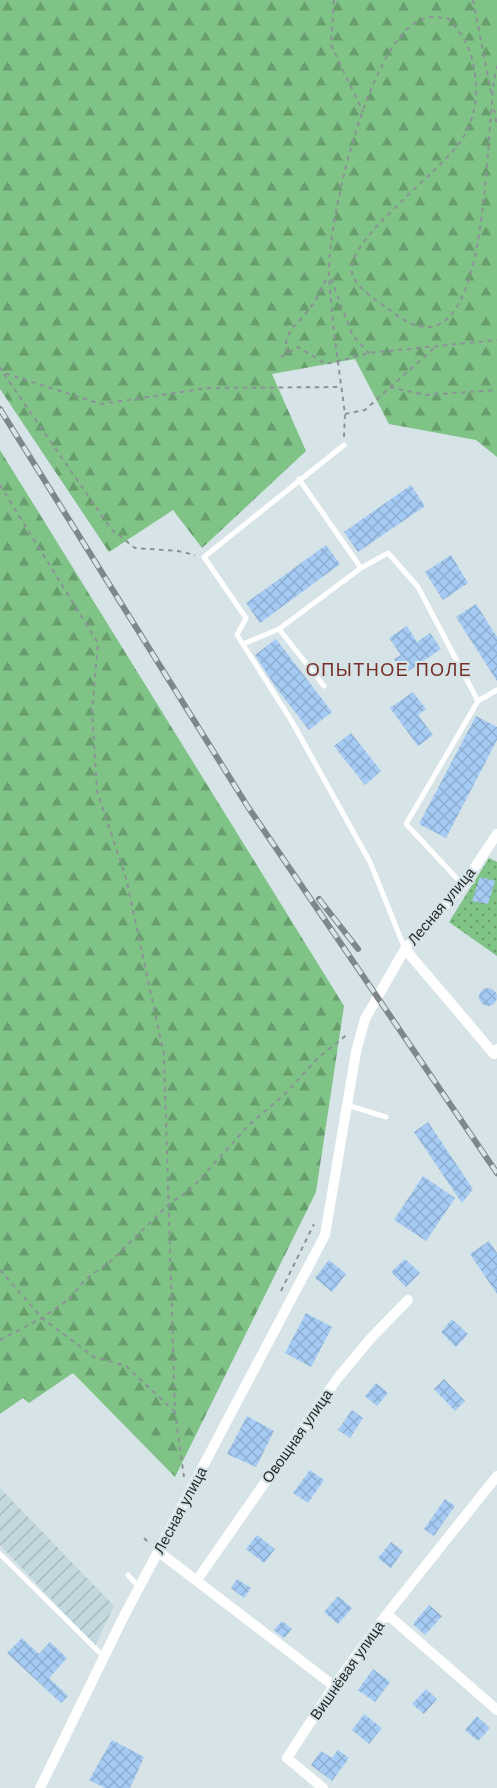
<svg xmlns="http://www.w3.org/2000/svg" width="497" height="1788" viewBox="0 0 497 1788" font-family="Helvetica,sans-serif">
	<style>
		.industrial { fill: url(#industrial-furrows) }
		.forest { fill: url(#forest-firs) }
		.garden { fill: url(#garden-dots) }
		.building { fill: url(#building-cross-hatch) }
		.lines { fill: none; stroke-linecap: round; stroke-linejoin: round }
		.path { stroke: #8a9496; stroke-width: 2; stroke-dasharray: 4.5 4.5; stroke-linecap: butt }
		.lane { stroke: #fff; stroke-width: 5 }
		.street { stroke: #fff; stroke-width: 10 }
		.rail-casing { stroke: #7e8789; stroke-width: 6 }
		.rail { stroke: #d6e3e7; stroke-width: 4; stroke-dasharray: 11; stroke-linecap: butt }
		.labels { text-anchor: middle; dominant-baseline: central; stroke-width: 4.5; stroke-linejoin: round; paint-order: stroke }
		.street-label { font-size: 15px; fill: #24292a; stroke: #d6e3e7 }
		.quarter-label { font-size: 18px; letter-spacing: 1.5px; fill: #752f27; stroke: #d6e3e7 }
	</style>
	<defs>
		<pattern id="industrial-furrows" width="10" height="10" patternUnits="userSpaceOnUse" patternTransform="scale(1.5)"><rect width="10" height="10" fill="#c3d8de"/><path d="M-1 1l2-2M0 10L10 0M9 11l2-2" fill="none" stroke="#a7b9bf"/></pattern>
		<pattern id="forest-firs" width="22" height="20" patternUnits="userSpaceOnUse" patternTransform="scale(1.5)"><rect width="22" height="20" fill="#7fc386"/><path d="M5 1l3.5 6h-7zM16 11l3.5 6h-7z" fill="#689e6e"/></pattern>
		<pattern id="garden-dots" width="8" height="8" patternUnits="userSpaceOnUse" patternTransform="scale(1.5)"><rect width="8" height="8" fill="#7fc386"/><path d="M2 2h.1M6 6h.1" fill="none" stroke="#689e6e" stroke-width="1.8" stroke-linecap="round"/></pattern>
		<pattern id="building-cross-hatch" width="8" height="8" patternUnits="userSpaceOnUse" patternTransform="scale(1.5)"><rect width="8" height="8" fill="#a5cbf4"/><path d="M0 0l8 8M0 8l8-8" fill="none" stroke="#8eaed1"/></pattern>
	</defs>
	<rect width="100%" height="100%" fill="#d6e3e7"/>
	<!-- industrial -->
	<path class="industrial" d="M0,1488L114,1606L95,1646L0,1545Z"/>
	<!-- forest -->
	<path class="forest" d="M0,0H497V457L476,440L389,424L355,359L272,374L306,451L202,548L173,510L109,552L0,389Z
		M0,450L344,1006L316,1192L175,1477L73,1373L29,1403L23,1398L0,1414Z"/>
	<!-- garden -->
	<path class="garden" d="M489,858L497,862V956L449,922Z"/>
	<!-- building -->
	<path class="building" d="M411,485L425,506L358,552L344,532Z
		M326,545L340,564L260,623L246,603Z
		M451,555L468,583L443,600L425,572Z
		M476,604L497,637V681L456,617Z
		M407,626L417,642L430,633L441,649L404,674L394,659L401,655L389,638Z
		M276,639L332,712L309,730L277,689L255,655Z
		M413,692L426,709L418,715L433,735L418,746L390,708Z
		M476,716L497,727V740L446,838L419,824Z
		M351,733L381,771L365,785L334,746Z
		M480,877L495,881L488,904L472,901Z
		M479 997a9 9 0 1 1 18 0a9 9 0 1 1-18 0Z
		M428,1122L473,1189L462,1203L414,1132Z
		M423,1176L455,1198L426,1241L394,1220Z
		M489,1241L497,1253V1294L470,1254Z
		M405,1259L420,1273L406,1287L391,1272Z
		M329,1260L346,1274L332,1292L315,1278Z
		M306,1313L332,1327L311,1367L285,1353Z
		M452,1319L468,1334L456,1347L441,1332Z
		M444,1379L465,1401L455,1411L434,1389Z
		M376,1383L388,1393L377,1406L365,1396Z
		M352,1410L363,1418L350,1438L338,1430Z
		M247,1416L274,1431L256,1467L227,1454Z
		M310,1470L324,1480L308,1503L293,1493Z
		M445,1499L455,1506L434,1536L424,1529Z
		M257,1535L275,1549L264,1563L246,1549Z
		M391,1542L403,1551L391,1568L378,1558Z
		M237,1579L251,1588L244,1598L231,1588Z
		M338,1596L352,1608L338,1624L324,1612Z
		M429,1605L442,1616L425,1635L413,1624Z
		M282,1621L292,1629L284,1638L274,1630Z
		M22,1638L39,1654L50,1642L67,1658L49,1678L68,1696L61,1703L7,1653Z
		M373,1669L390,1682L375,1702L358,1690Z
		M426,1689L437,1699L424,1714L412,1704Z
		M364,1714L382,1728L369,1744L352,1730Z
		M477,1716L490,1728L478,1741L465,1730Z
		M112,1740L144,1757L130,1788H105L89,1780Z
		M338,1750L349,1758L332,1781L311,1765L321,1751L332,1758Z"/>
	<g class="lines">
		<!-- path -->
		<path class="path" d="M334,0L331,45L363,112
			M473,0L492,97
			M494,109L497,127
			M331,279L353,336L369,353
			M287,353C282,331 299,324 310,308C318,298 323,285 329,274
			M281,357L298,347L326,364L369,353L497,340
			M0,367L4,373L101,404L208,388L342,387
			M4,374L111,529L135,548L178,551L195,555
			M390,387L425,395L497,390
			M345,414L365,410L435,347
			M344,437L345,414C339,367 331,320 329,273C328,219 368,47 418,21C429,15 437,17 449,19C468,41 475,58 476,88C476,105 473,120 464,136C446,169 343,241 352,273C356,288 378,302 390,310C497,398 482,118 497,66
			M0,485L98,643L92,711L97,791L126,878L164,1055L175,1412L184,1477
			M384,1009L497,1176
			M0,1270L42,1318L94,1357L126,1366L174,1411
			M281,1291L314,1224
			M0,1340L42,1318L68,1300L86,1279L111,1261L168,1205L191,1189L250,1124L285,1094L318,1058L349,1033
			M144,1538L150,1544"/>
		<!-- lane -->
		<path class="lane" d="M344,445L204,557L246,618L237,635L291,720L370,862L405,949
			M299,479L361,568L388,553L418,587L478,701L406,824L463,885
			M279,629L324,686
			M243,644L279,629L361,568
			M478,701L497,690
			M347,1105L386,1117
			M0,1554L103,1656
			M128,1575L139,1587"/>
		<!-- street -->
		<path class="street" d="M405,949L494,1054L497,1049
			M159,1552L334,1686
			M197,1580L337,1379L371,1338L408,1300
			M387,1614L497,1476
			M40,1788L123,1618L325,1235L356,1052L365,1019L405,949L463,885L497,834
			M323,1788L287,1758L334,1686L387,1614L497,1710"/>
		<defs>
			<path id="rail" d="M0,409L248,807L497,1173
				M319,899L358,949"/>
		</defs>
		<!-- rail casing -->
		<use href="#rail" class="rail-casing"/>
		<!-- rail -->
		<use href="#rail" class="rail"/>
	</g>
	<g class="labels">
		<!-- street labels -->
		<g class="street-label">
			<text transform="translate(441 906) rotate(-50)">Лесная улица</text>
			<text transform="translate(297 1436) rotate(-55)">Овощная улица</text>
			<text transform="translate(180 1510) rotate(-62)">Лесная улица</text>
			<text transform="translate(347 1670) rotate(-55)">Вишнёвая улица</text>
		</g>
		<!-- quarter labels -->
		<g class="quarter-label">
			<text x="389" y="670">ОПЫТНОЕ ПОЛЕ</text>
		</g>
	</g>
</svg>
